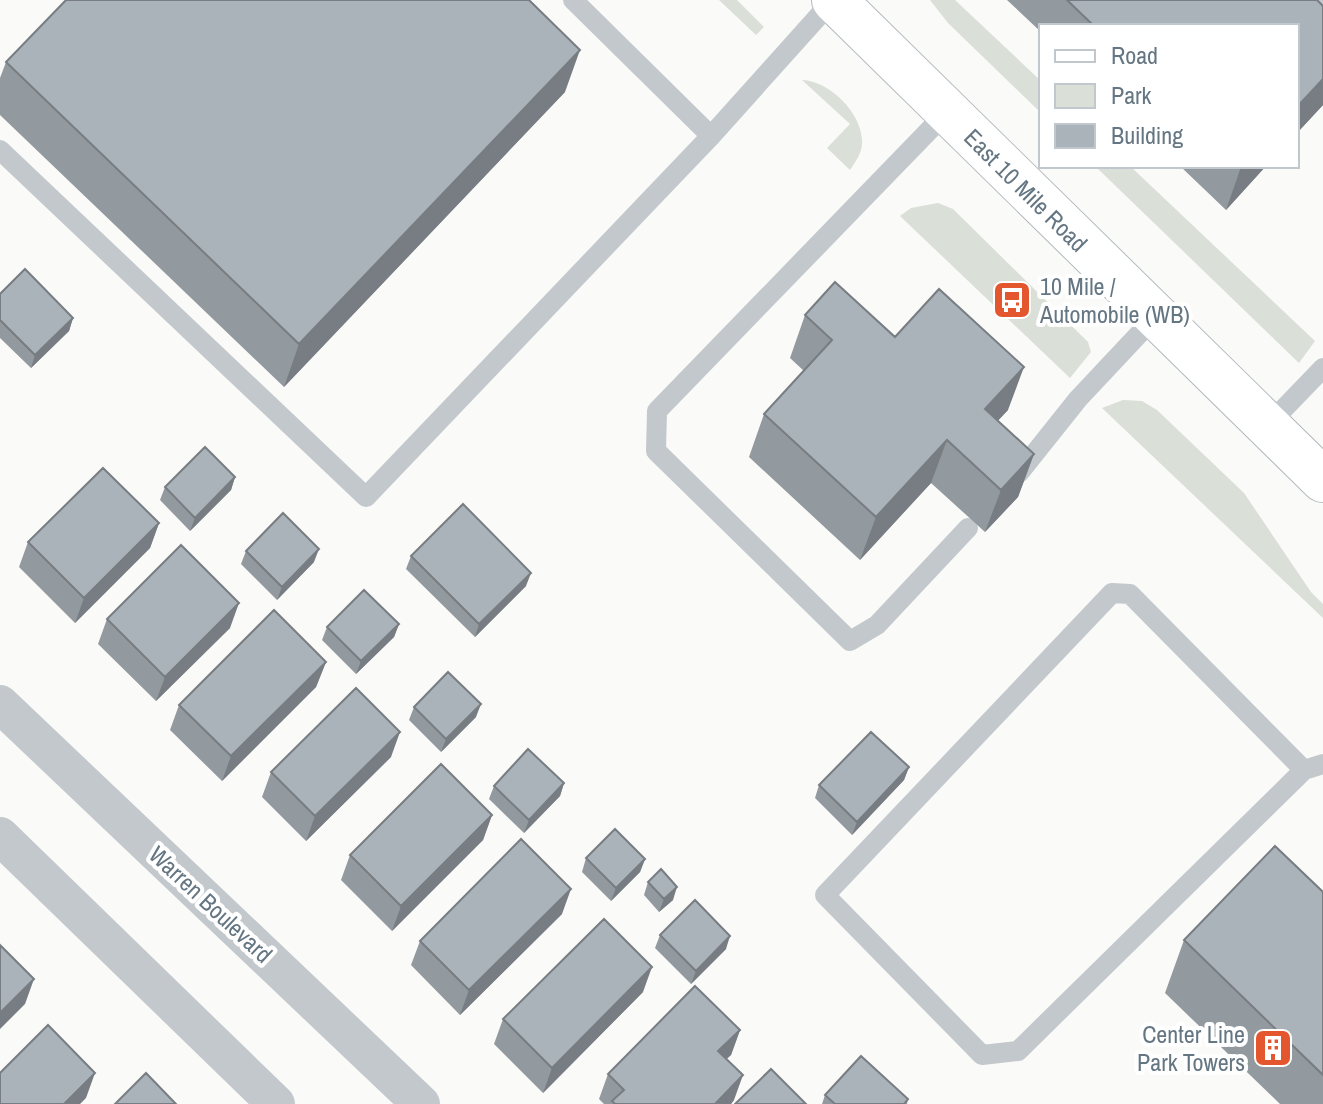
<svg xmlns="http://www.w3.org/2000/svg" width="1323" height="1104" viewBox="0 0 1323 1104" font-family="'Archivo Narrow',sans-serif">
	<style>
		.green { fill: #dadfd7 }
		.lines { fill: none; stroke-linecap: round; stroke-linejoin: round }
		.secondary-casing { stroke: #b3babf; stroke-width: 46 }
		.service { stroke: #c3c8cc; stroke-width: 20 }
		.minor { stroke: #c3c8cc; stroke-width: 38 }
		.secondary { stroke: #fff; stroke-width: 44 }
		.wall { fill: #929a9f }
		.shaded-wall { fill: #777d82 }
		.building { fill: #aab3b9; stroke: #777d82; stroke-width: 2 }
		.labels { text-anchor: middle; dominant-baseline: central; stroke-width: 8; stroke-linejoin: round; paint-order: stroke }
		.street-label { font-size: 24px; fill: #657683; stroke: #fff }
		.poi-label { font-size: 24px; fill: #657683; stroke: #fff; text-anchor: start }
	</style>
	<rect width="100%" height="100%" fill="#fafaf8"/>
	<!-- green -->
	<path class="green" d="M719,0H737L764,27L756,35Z
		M930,0H955L1041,81V113L948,23Z
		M802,80C829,81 861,112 862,140C863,152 856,161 850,170L827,148L850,124Z
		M1095,166H1130L1315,341L1299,363Z
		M938,203L953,209L1088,342L1091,352L1070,378L900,216L911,208Z
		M1123,400L1142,401L1157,410L1244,493L1311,592L1323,604V618L1102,408Z"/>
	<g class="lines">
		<defs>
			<path id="secondary" d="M834,0L1323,480"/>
		</defs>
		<!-- secondary casing -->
		<use href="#secondary" class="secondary-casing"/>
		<!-- service -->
		<path class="service" d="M573,0L711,136L833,0
			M1320,0L1323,3
			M947,112L657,411L656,451L850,641L877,625L968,528
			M0,150L366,497L711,136
			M1267,426L1323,368
			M1019,473L1078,399L1155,317
			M1304,770L1018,1051L982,1055L825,895L1112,593L1130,594L1304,770L1323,764"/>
		<!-- minor -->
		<path class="minor" d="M0,704L421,1104
			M0,836L276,1104"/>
		<!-- secondary -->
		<use href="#secondary" class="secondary"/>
	</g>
	<!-- wall -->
	<path class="wall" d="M1007,0H1317L1323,6V105L1297,133V26H1041V32Z
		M6,62L565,92L284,387L0,115V78Z
		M1180,166H1266L1226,210Z
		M0,294L73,318L69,331L31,368L0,338Z
		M805,315L895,337L1008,410L997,421L1034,454L1018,497L985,532L931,483L860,560L749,457L764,414L804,371L790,358Z
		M235,477L231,490L190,531L160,500L165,487Z
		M159,523L150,548L75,623L19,567L28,542Z
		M246,551L314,562L277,600L241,564Z
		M411,556L526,586L475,637L406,569Z
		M107,619L230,628L156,701L98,644Z
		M399,624L394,637L356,674L322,640L327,627Z
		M326,662L316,687L222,781L170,730L179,705Z
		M414,707L476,717L441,752L409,720Z
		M391,757L306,841L262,797L271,772Z
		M909,767L904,780L852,835L815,798L819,785Z
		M564,783L560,796L524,833L489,799L494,786Z
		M492,815L483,840L392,931L341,880L350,855Z
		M586,858L645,859L640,872L611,901L582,872Z
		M648,882L673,900L659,912L644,895Z
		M1323,892V1104H1280L1165,993L1184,940Z
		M562,914L460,1015L411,965L420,941Z
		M660,935L726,949L691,984L655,948Z
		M643,992L543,1093L494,1044L503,1019Z
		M740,1030L731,1055L726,1059L734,1100L731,1104H604L599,1099L608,1074Z
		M825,1095L908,1099L907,1104H822Z"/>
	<!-- shaded-wall -->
	<path class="shaded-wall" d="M580,50L565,92L284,387L299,344Z
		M1323,79V105L1297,133V107Z
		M1243,166H1266L1226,210L1241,167Z
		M73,318L69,331L31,368L35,355Z
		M1024,367L1008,410L969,452L985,409Z
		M947,440L931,483L860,560L876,517Z
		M1034,454L1018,497L985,532L1001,490Z
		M235,477L231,490L190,531L195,518Z
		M159,523L150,548L75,623L84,598Z
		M319,549L314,562L277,600L282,587Z
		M531,573L526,586L475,637L479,624Z
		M239,603L230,628L156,701L165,677Z
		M399,624L394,637L356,674L361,661Z
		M326,662L316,687L222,781L231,756Z
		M481,704L476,717L441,752L446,739Z
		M400,732L391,757L306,841L315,816Z
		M909,767L904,780L852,835L857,822Z
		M564,783L560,796L524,833L529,820Z
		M492,815L483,840L392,931L401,906Z
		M645,859L640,872L611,901L616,888Z
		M677,887L673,900L659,912L664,899Z
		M571,889L562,914L460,1015L469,990Z
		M730,936L726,949L691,984L696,971Z
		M652,967L643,992L543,1093L552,1068Z
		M34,979L25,1004L0,1029V1013Z
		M740,1030L731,1055L709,1076L718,1051Z
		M95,1073L86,1098L80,1104H64Z
		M743,1075L734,1100L731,1104H715Z"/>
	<!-- building -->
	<path class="building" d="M66,0H529L580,50L299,344L6,62Z
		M1067,0H1317L1323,6V79L1297,107V26H1094Z
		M25,269L73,318L35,355L0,320V294Z
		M835,282L895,337L939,289L1024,367L985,409L1034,454L1001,490L947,440L876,517L764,414L832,340L805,315Z
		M205,447L235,477L195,518L165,487Z
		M103,468L159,523L84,598L28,542Z
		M463,504L531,573L479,624L411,556Z
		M283,513L319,549L282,587L246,551Z
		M181,545L239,603L165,677L107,619Z
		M364,590L399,624L361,661L327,627Z
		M274,610L326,662L231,756L179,705Z
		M448,672L481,704L446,739L414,707Z
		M356,688L400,732L315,816L271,772Z
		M871,732L909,767L857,822L819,785Z
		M528,749L564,783L529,820L494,786Z
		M441,764L492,815L401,906L350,855Z
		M615,829L645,859L616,888L586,858Z
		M521,839L571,889L469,990L420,941Z
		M1275,846L1323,892V1075L1184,940Z
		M661,869L677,887L664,899L648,882Z
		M695,900L730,936L696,971L660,935Z
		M604,919L652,967L552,1068L503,1019Z
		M0,945L34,979L0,1013Z
		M695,986L740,1030L718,1051L743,1075L715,1104H615L612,1101L624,1090L608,1074Z
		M48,1025L95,1073L64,1104H0V1073Z
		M861,1056L908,1099L904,1104H835L825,1095Z
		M771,1069L806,1104H735Z
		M146,1073L176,1104H115Z"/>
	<!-- icons -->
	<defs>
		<symbol id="bus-square" viewBox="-11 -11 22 22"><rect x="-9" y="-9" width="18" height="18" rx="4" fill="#e4572e" stroke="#fff"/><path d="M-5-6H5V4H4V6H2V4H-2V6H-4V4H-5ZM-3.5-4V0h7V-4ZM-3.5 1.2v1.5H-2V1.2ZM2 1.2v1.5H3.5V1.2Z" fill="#fff"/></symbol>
		<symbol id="building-square" viewBox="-11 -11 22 22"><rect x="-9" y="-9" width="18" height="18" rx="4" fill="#e4572e" stroke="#fff"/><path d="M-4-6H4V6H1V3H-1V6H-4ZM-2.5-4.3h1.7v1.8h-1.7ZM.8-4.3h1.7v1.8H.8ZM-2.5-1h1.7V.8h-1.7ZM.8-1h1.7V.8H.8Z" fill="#fff"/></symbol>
	</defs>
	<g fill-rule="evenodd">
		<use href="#bus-square" x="990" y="278" width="44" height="44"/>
		<use href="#building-square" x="1251" y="1026" width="44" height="44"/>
	</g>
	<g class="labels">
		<!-- street labels -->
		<g class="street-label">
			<text transform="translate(1026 190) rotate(45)">East 10 Mile Road</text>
			<text transform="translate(211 904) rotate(43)">Warren Boulevard</text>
		</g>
		<!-- poi labels -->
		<g class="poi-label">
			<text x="1040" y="286">10 Mile /<tspan x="1040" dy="28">Automobile (WB)</tspan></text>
			<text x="1245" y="1034" text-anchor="end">Center Line<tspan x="1245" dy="28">Park Towers</tspan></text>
		</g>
	</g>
	<!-- legend -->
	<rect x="1039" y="24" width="260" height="144" fill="#ffffff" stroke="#c1c8cd" stroke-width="2"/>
	<rect x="1055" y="50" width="40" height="12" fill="#ffffff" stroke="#c1c8cd" stroke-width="2"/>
	<text x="1111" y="64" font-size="24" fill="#657683">Road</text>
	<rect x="1055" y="84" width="40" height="24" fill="#dadfd7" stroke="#c1c8cd" stroke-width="2"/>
	<text x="1111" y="104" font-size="24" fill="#657683">Park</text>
	<rect x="1055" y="124" width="40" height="24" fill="#aab3b9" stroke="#c1c8cd" stroke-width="2"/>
	<text x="1111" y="144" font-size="24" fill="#657683">Building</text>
</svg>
